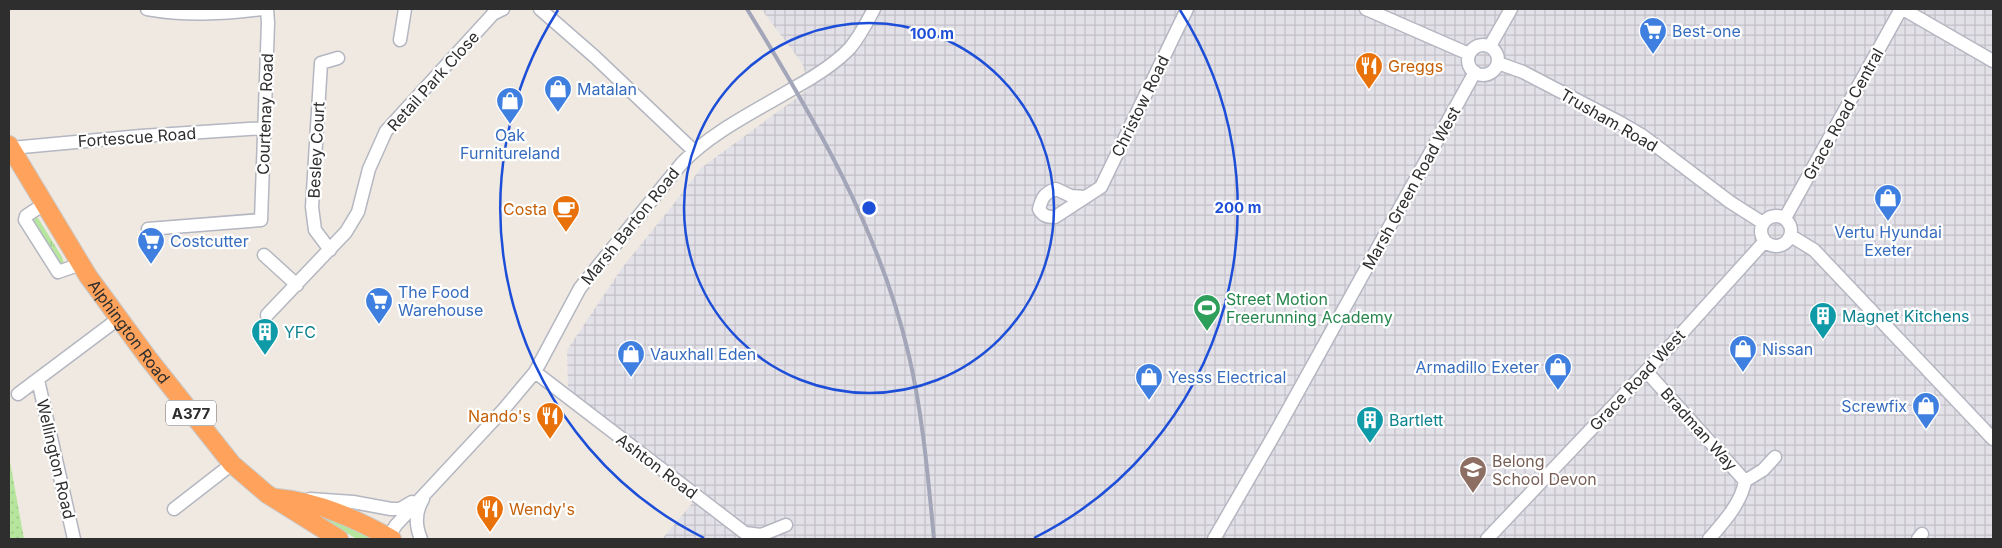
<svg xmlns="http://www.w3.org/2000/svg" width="2002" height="548" viewBox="0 0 2002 548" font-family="Inter,sans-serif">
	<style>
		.industrial { fill: url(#industrial-grid) }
		.grass { fill: url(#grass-tufts) }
		.park { fill: url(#park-dots) }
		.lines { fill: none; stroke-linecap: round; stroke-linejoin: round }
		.minor-casing { stroke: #b4b7c1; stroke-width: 15 }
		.highway-casing { stroke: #c9c9c9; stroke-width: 20 }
		.minor { stroke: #fff; stroke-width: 12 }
		.highway { stroke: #ffa35c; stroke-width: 18 }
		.rail { stroke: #a3a6b8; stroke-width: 4 }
		.ring { fill: none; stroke: #1d4ed8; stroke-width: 2.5 }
		.labels { text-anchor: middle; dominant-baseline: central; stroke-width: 4.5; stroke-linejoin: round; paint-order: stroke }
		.shield { fill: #fff; stroke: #6d6d6d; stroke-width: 1 }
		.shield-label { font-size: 15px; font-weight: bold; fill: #2e2e2e }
		.shop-label { font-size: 16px; fill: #366cbe; stroke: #fff; text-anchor: start }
		.food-label { font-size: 16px; fill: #c56008; stroke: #fff; text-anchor: start }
		.street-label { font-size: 16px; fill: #2e2e2e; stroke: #fff }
		.leisure-label { font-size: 16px; fill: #27864d; stroke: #fff; text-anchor: start }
		.culture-label { font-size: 16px; fill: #0d838f; stroke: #fff; text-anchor: start }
		.education-label { font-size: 16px; fill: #785e54; stroke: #fff; text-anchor: start }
		.centre { fill: #1d4ed8; stroke: #fff; stroke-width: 2.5 }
		.ring-label { font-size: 15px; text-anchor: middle; font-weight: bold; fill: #1d4ed8; stroke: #fff; stroke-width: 4.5; stroke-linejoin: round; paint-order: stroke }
	</style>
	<defs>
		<pattern id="industrial-grid" width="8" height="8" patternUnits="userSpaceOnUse" patternTransform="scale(1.25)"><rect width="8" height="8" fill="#e3e1e8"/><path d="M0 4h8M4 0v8" fill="none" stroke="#c3c1c7"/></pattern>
		<pattern id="grass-tufts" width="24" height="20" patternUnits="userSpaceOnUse" patternTransform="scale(1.25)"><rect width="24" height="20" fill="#b6e59e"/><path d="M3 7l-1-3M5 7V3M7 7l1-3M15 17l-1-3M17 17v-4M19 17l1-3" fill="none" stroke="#9dc588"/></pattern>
		<pattern id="park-dots" width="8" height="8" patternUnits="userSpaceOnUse" patternTransform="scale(1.25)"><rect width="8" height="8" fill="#b6e59e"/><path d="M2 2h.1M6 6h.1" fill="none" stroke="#9dc588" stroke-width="1.8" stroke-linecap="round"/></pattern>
	</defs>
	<rect width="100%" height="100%" fill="#efe9e1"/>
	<!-- industrial -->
	<path class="industrial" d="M761,9H1993V539H662L701,493L568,389L567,350L622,268L672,206L701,168L810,88L802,63Z"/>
	<!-- grass -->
	<path class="grass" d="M34,216L38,218L62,257L64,263L62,266H59L31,220Z
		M311,512L337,520L375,539H357Z"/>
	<!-- park -->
	<path class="park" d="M9,456L24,539H9Z"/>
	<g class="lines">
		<defs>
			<path id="minor" d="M147,9C186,16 223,14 262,9
				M540,9L595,57L694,151
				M1366,9L1469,54
				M1903,9L1993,61
				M400,40L405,9
				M1468 60a15 15 0 1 1 30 0a15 15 0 1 1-30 0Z
				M1490,46L1511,9
				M1498,63L1523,72L1619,122L1643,136L1730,202L1763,223
				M11,148L141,136L265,128
				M1086,197L1071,196L1056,189C1044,193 1042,198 1039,209C1043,216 1047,217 1055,217L1101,187L1187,9
				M44,204L26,216L25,220L58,272L81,264
				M1761 231a15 15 0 1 1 30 0a15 15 0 1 1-30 0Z
				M1785,218L1901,9
				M148,229L261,220L268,23L267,9
				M1791,236L1814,250L1993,439
				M330,250L315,230L312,207L321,63L338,58
				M264,255L297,285
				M267,315L346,232L358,212L369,169L386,131L493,14L503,9
				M1646,371L1745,481C1742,502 1723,523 1709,539
				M535,372L745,533L761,535L786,525
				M38,380L74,539
				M18,394L118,319
				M1745,481L1763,470L1775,457
				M310,499L353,502L391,509H400L412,502
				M174,509L232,464
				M387,539L396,525L504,409L535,372L580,288L682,163C713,131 756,111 794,88C814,77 834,65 850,48C860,36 867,22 874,9
				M421,539C415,525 415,512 423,499
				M1214,539L1278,428L1475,72
				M1487,539L1671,345L1765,241
				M1918,539L1922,534"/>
			<g id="highway">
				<path id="s1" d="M9,145L88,276L148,358L232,464L267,494L339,539"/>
				<path d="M277,498C319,502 356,519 392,539"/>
			</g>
		</defs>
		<!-- minor casing -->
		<use href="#minor" class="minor-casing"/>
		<!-- highway casing -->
		<use href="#highway" class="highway-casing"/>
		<!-- minor -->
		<use href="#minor" class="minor"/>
		<!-- highway -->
		<use href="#highway" class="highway"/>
		<!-- rail -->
		<path class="rail" d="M747,9C814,118 880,230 909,356C923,416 928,478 934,539"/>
	</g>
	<!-- distance rings -->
	<g class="ring">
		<circle cx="869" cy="208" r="185"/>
		<path d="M704 538A369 369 0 0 1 558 10M1180 10A369 369 0 0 1 1034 538"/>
	</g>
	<!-- icons -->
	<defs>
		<symbol id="supermarket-pin" viewBox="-11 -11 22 30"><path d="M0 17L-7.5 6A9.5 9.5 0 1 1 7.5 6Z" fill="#3f7fe0" stroke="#fff"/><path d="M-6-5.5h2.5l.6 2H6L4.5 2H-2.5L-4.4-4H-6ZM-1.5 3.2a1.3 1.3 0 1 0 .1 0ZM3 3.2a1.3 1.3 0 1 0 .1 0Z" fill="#fff"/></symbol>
		<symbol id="restaurant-pin" viewBox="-11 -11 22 30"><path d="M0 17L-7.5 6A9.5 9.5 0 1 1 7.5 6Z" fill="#e8710a" stroke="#fff"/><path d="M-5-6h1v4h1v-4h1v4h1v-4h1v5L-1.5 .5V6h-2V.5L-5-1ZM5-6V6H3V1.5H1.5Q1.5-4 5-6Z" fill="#fff"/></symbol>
		<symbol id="shop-pin" viewBox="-11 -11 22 30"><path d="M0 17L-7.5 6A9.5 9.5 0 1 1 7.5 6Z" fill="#3f7fe0" stroke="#fff"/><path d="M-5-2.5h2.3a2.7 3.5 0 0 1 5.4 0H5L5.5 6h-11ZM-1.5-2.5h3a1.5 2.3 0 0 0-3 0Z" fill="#fff"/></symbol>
		<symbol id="cafe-pin" viewBox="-11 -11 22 30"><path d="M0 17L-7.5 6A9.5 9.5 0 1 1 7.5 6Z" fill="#e8710a" stroke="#fff"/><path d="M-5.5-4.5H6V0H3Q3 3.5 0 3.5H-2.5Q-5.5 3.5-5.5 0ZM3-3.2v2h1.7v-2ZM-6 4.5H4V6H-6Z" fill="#fff"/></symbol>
		<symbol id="stadium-pin" viewBox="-11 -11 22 30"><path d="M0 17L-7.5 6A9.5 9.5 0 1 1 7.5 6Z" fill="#2e9e5b" stroke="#fff"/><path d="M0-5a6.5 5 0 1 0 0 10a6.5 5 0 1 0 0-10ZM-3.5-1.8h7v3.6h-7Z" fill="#fff"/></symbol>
		<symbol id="building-pin" viewBox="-11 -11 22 30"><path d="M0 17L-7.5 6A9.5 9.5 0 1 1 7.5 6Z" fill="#0f9aa8" stroke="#fff"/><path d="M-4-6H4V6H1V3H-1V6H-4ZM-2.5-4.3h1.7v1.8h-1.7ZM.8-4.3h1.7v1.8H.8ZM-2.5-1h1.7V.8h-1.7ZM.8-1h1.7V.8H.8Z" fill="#fff"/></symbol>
		<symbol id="school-pin" viewBox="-11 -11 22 30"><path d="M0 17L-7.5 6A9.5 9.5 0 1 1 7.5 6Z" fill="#8d6e63" stroke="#fff"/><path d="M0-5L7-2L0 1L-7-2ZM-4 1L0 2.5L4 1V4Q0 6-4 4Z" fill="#fff"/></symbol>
	</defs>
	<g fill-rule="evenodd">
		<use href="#supermarket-pin" x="1637" y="15" width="32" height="43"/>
		<use href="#restaurant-pin" x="1353" y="50" width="32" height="43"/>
		<use href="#shop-pin" x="542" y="73" width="32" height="43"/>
		<use href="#shop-pin" x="494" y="85" width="32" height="43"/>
		<use href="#shop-pin" x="1872" y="182" width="32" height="43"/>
		<use href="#cafe-pin" x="550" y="193" width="32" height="43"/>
		<use href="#supermarket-pin" x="135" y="225" width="32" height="43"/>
		<use href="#supermarket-pin" x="363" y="285" width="32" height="43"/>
		<use href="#stadium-pin" x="1191" y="292" width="32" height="43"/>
		<use href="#building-pin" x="1807" y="300" width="32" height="43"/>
		<use href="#building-pin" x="249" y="316" width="32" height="43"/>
		<use href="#shop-pin" x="1727" y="333" width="32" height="43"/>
		<use href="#shop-pin" x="615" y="338" width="32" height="43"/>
		<use href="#shop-pin" x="1542" y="351" width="32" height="43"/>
		<use href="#shop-pin" x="1133" y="361" width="32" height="43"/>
		<use href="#shop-pin" x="1910" y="390" width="32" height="43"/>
		<use href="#restaurant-pin" x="534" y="400" width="32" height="43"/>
		<use href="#building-pin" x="1354" y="404" width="32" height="43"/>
		<use href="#school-pin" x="1457" y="454" width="32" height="43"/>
		<use href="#restaurant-pin" x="474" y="493" width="32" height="43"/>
	</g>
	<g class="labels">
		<!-- shield labels -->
		<rect class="shield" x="166" y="400.5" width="50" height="25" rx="4"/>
		<g class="shield-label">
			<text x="191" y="413">A377</text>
		</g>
		<!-- shop labels -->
		<g class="shop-label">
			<text x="1672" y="31">Best-one</text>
			<text x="577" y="89">Matalan</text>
			<text x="510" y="135" text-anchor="middle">Oak<tspan x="510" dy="18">Furnitureland</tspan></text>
			<text x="1888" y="232" text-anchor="middle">Vertu Hyundai<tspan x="1888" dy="18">Exeter</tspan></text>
			<text x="170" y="241">Costcutter</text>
			<text x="398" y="292">The Food<tspan x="398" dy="18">Warehouse</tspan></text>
			<text x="1762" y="349">Nissan</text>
			<text x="650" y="354">Vauxhall Eden</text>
			<text x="1539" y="367" text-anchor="end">Armadillo Exeter</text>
			<text x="1168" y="377">Yesss Electrical</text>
			<text x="1907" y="406" text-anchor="end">Screwfix</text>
		</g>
		<!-- food labels -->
		<g class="food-label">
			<text x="1388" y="66">Greggs</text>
			<text x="547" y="209" text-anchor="end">Costa</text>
			<text x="531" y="416" text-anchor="end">Nando's</text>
			<text x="509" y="509">Wendy's</text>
		</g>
		<!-- street labels -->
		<g class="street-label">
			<text transform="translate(433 81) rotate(-48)">Retail Park Close</text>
			<text transform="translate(1140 106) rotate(-64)">Christow Road</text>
			<text transform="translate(265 114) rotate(-88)">Courtenay Road</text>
			<text transform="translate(1843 114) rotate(-61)">Grace Road Central</text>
			<text transform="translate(1609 120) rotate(30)">Trusham Road</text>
			<text transform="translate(137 137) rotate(-4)">Fortescue Road</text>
			<text transform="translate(316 150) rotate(-87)">Besley Court</text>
			<text transform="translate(1411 188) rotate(-61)">Marsh Green Road West</text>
			<text transform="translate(630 226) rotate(-51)">Marsh Barton Road</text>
			<text stroke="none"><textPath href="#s1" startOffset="222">Alphington Road</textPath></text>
			<text transform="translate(1637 380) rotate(-47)">Grace Road West</text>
			<text transform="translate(1699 429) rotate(48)">Bradman Way</text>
			<text transform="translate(56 459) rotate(77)">Wellington Road</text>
			<text transform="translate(657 466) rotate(37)">Ashton Road</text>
		</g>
		<!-- leisure labels -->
		<g class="leisure-label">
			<text x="1226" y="299">Street Motion<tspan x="1226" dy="18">Freerunning Academy</tspan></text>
		</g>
		<!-- culture labels -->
		<g class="culture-label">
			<text x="1842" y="316">Magnet Kitchens</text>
			<text x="284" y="332">YFC</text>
			<text x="1389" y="420">Bartlett</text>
		</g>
		<!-- education labels -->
		<g class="education-label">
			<text x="1492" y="461">Belong<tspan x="1492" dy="18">School Devon</tspan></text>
		</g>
	</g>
	<circle cx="869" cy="208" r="8" class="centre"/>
	<g class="ring-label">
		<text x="932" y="39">100 m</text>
		<text x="1238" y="213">200 m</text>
	</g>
	<!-- border -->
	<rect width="2002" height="548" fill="none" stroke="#2e2e2e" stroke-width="20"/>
</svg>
